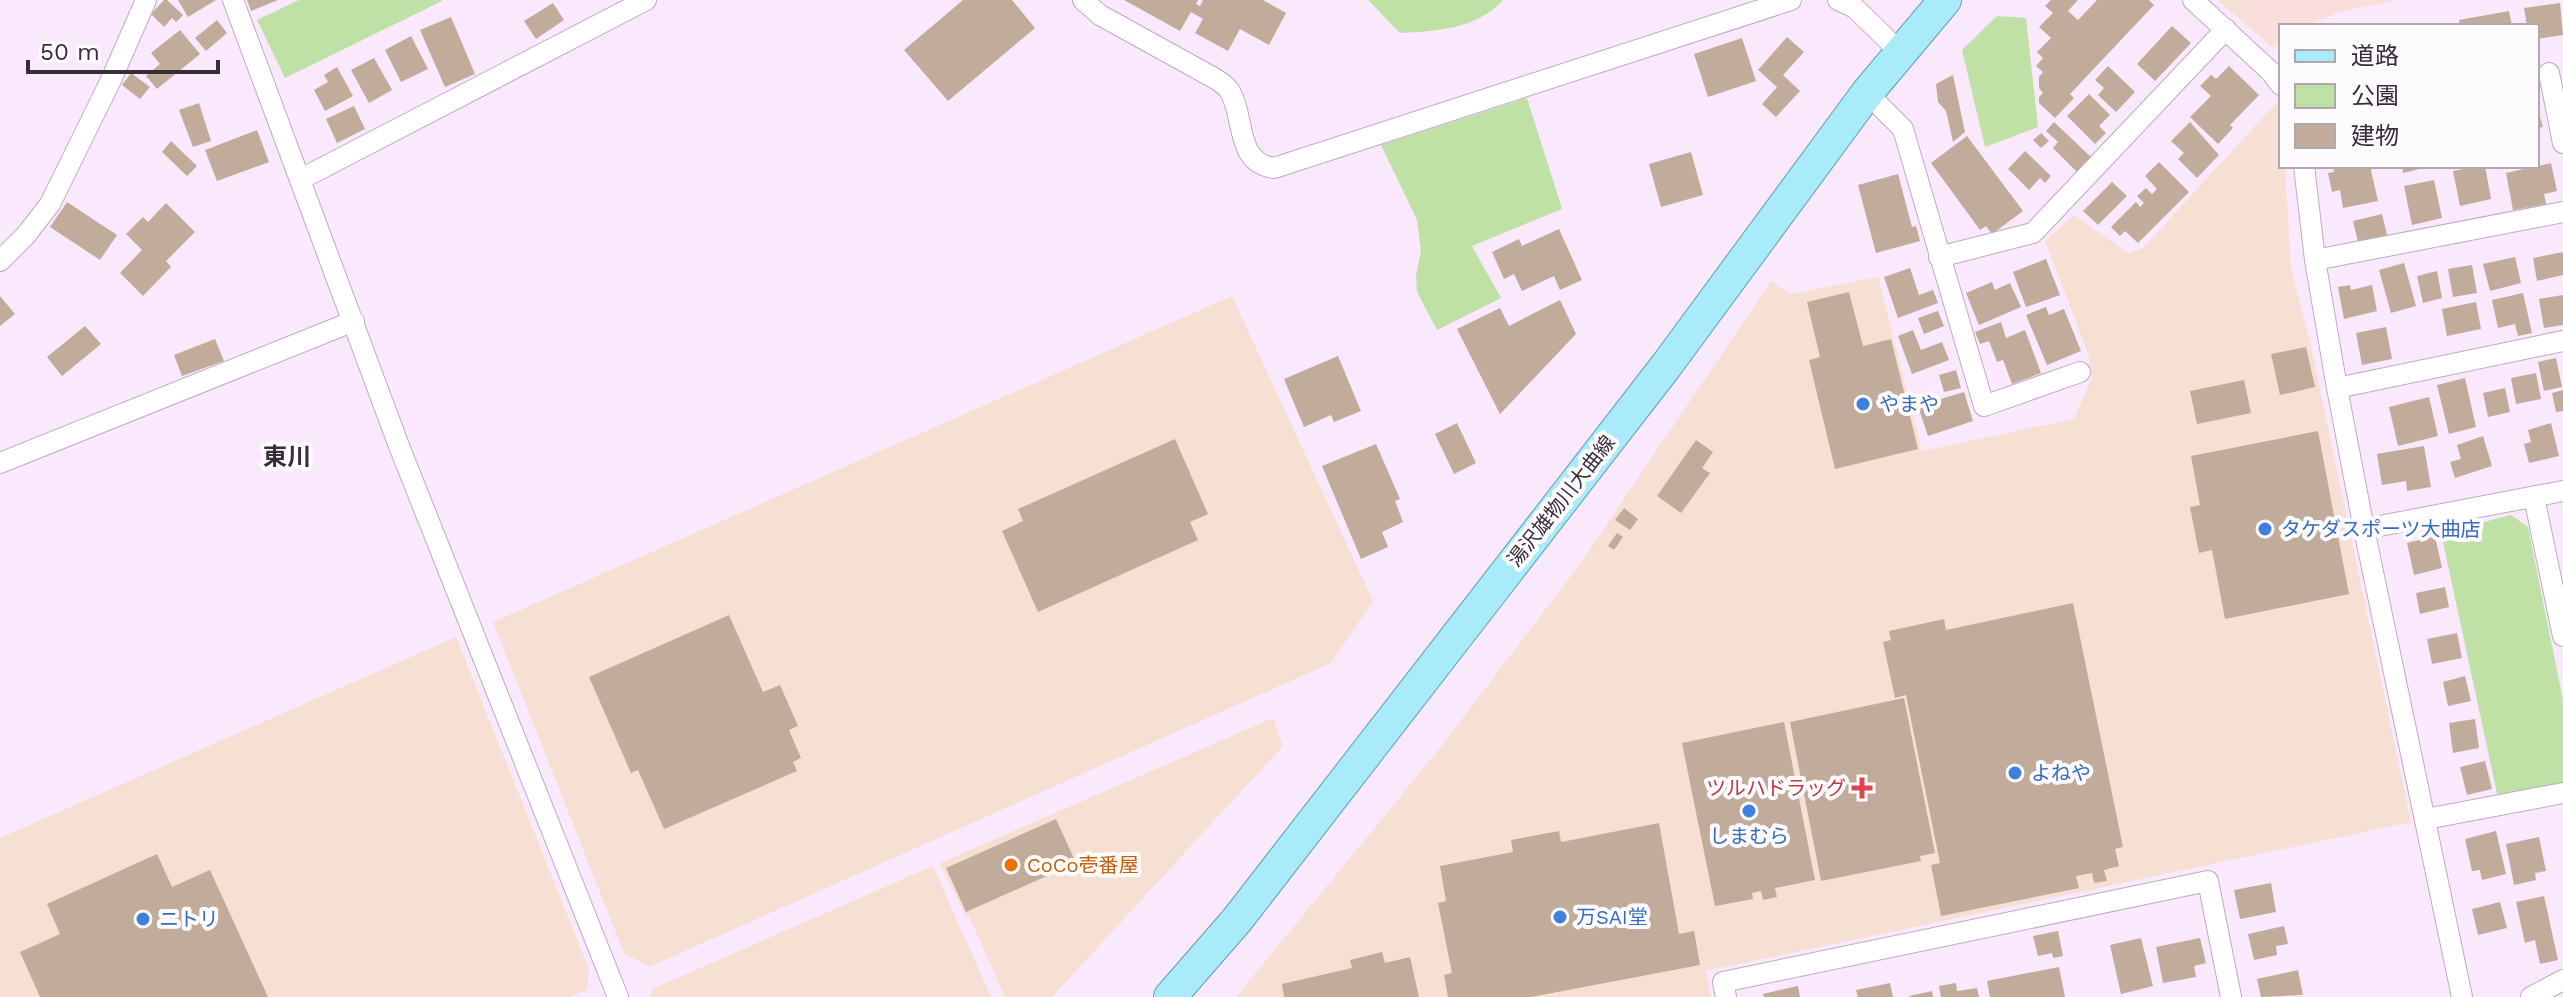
<svg xmlns="http://www.w3.org/2000/svg" width="2563" height="997" viewBox="0 0 2563 997" font-family="'Work Sans','Noto Sans JP',sans-serif">
	<style>
		.commercial { fill: #f6e0d4 }
		.industrial { fill: #f9dedb }
		.green { fill: #bfe1a6 }
		.building { fill: #c1ab9b }
		.lines { fill: none; stroke-linecap: round; stroke-linejoin: round }
		.minor-casing { stroke: #bdabbf; stroke-width: 22 }
		.primary-casing { stroke: #5da0b2; stroke-width: 34 }
		.minor { stroke: #fff; stroke-width: 20 }
		.primary { stroke: #aaebf9; stroke-width: 32 }
		.shop-dot { fill: #3f7fe0; stroke: #fefbff; stroke-width: 3 }
		.health-dot { fill: #e0444e; stroke: #fefbff; stroke-width: 3 }
		.food-dot { fill: #e8710a; stroke: #fefbff; stroke-width: 3 }
		.labels { text-anchor: middle; dominant-baseline: central; stroke-width: 8; stroke-linejoin: round; paint-order: stroke }
		.shop-label { font-size: 20px; fill: #366cbe; stroke: #fefbff; text-anchor: start }
		.street-label { font-size: 20px; fill: #352e36; stroke: #fefbff }
		.health-label { font-size: 20px; fill: #be3a42; stroke: #fefbff; text-anchor: end }
		.food-label { font-size: 20px; fill: #c56008; stroke: #fefbff; text-anchor: start }
		.quarter-label { font-size: 24px; font-weight: bold; fill: #352e36; stroke: #fefbff }
	</style>
	<rect width="100%" height="100%" fill="#fae8fd"/>
	<!-- commercial -->
	<path class="commercial" d="M2218,0H2256L2239,19Z
		M2278,101L2281,111V166H2285L2291,269L2310,342L2411,822L1706,971L1711,997H1236L1440,748L1580,564L1771,281L1792,294L1878,277L1922,451L2074,419L2092,378L2089,356L2045,241L2074,215L2128,253L2143,248Z
		M1232,296L1373,601L1331,663L649,967L624,953L493,622Z
		M456,637L589,969L587,990L570,997H0V838Z
		M1273,718L1283,746L1052,997H1005L969,916L966,917L940,863Z
		M933,866L991,997H651L652,989Z"/>
	<!-- industrial -->
	<path class="industrial" d="M2256,0H2396L2339,12L2307,26H2281V42L2274,48L2239,19Z"/>
	<!-- green -->
	<path class="green" d="M299,0H442V1L285,78L257,20Z
		M1368,0H1503C1477,29 1438,31 1400,33Z
		M1997,16L2026,18L2038,127L1985,147L1962,50Z
		M1527,98L1562,209L1472,246L1501,298L1437,330L1417,292L1416,275L1421,251L1417,220L1381,145Z
		M2511,515L2528,527L2563,700V785L2498,798L2441,533Z"/>
	<!-- building -->
	<path class="building" d="M164,0H167L183,15L176,22L172,18L164,27L151,14Z
		M178,0H216L188,17Z
		M247,0H278L251,11Z
		M963,0H1012L1035,28L948,101L904,50Z
		M1124,0H1198L1196,4L1200,6L1203,0H1263L1286,13L1269,45L1240,29L1228,51L1195,33L1203,19L1191,12L1180,31Z
		M2051,0H2078L2068,11L2078,20L2097,0H2149L2154,5L2070,94L2074,98L2055,118L2039,103V97L2043,93L2039,88V77L2043,72L2036,66L2043,58L2037,52L2051,38L2039,27L2053,13L2045,6Z
		M553,3L564,20L536,39L524,21Z
		M2560,3L2563,35L2537,39V26H2527L2524,8Z
		M2509,11L2512,26H2460L2459,20Z
		M451,17L475,74L445,87L420,30Z
		M217,20L227,33L206,51L195,38Z
		M2172,26L2191,43L2155,81L2137,64Z
		M180,30L200,54L157,89L146,76L160,64L151,53Z
		M411,36L428,69L401,82L385,50Z
		M1787,37L1804,52L1783,75L1800,91L1776,117L1762,104L1777,87L1758,70Z
		M1742,38L1756,81L1708,97L1694,54Z
		M374,58L392,90L369,103L351,70Z
		M2108,66L2135,92L2116,112L2098,95L2104,88L2095,80Z
		M2229,66L2259,95L2230,125L2233,128L2218,144L2190,117L2211,96L2200,86L2211,75L2216,79Z
		M337,67L353,96L325,111L314,90L328,82L324,75Z
		M131,73L150,87L140,99L122,85Z
		M1953,75L1965,132L1953,142L1946,111L1938,102L1936,84Z
		M2089,94L2110,115L2099,126L2106,133L2095,144L2067,116Z
		M199,103L211,141L193,147L179,110Z
		M354,106L365,129L337,143L326,119Z
		M2537,106L2543,127L2537,128Z
		M2054,122L2091,157L2077,172L2053,148L2058,142L2046,131Z
		M2190,122L2219,155L2197,178L2178,159L2184,153L2171,141Z
		M257,130L269,162L217,181L205,150Z
		M2041,133L2049,141L2041,148L2033,140Z
		M1967,136L2023,211L1992,234L1986,226L1980,230L1931,163Z
		M171,141L197,166L187,176L162,152Z
		M2025,151L2051,176L2045,183L2040,178L2029,190L2008,169Z
		M1691,152L1703,195L1661,207L1649,164Z
		M2159,162L2189,192L2138,243L2125,231L2120,236L2111,227L2136,202L2140,207L2144,203L2137,196L2146,188L2152,194L2157,189L2145,176Z
		M2551,163L2557,191L2544,194L2546,204L2513,210L2506,173Z
		M2333,166H2370L2378,201L2343,208L2340,190L2332,192L2328,173L2334,172Z
		M2402,166H2427V167L2403,173Z
		M2479,166H2485L2491,199L2460,206L2453,171Z
		M1898,174L1912,227L1916,226L1920,241L1876,253L1858,185Z
		M2434,180L2442,218L2412,225L2404,186Z
		M2112,182L2127,196L2098,225L2083,211Z
		M67,202L117,235L100,260L50,227Z
		M166,203L195,232L166,261L171,267L143,296L120,273L142,250L126,234L143,217L148,222Z
		M2382,214L2387,235L2358,242L2353,221Z
		M1559,229L1582,280L1560,290L1554,276L1522,291L1514,274L1504,279L1492,252L1519,239L1522,246Z
		M2563,252V275L2537,281L2533,258Z
		M2515,257L2521,283L2490,291L2483,264Z
		M2046,259L2060,295L2026,307L2013,272Z
		M2404,263L2416,306L2391,313L2379,270Z
		M2472,265L2477,293L2453,297L2448,269Z
		M1910,268L1919,295L1933,290L1938,303L1898,318L1884,277Z
		M2437,271L2442,298L2423,303L2417,276Z
		M1992,282L1995,290L2010,283L2021,307L1979,325L1966,293Z
		M2350,285L2351,290L2372,285L2377,311L2344,319L2338,287Z
		M1849,292L1863,346L1891,339L1918,449L1835,469L1809,360L1820,357L1807,302Z
		M2523,293L2532,333L2518,336L2515,324L2498,328L2492,300Z
		M2563,295V325L2544,328L2539,299Z
		M0,296L15,314L0,326Z
		M1560,300L1576,334L1500,414L1457,329L1500,308L1509,326Z
		M2476,302L2481,329L2447,336L2442,309Z
		M2046,307L2049,315L2064,309L2081,351L2047,365L2026,315Z
		M1938,311L1944,326L1924,334L1918,318Z
		M2001,322L2006,338L2025,330L2041,373L2012,384L2003,360L1997,362L1989,341L1980,344L1975,332Z
		M85,326L101,344L62,376L47,357Z
		M2386,327L2392,359L2362,365L2356,333Z
		M1913,330L1921,350L1942,342L1949,360L1912,374L1898,336Z
		M215,339L224,361L182,376L174,355Z
		M2306,347L2315,387L2280,395L2271,354Z
		M1338,356L1361,411L1334,422L1331,415L1304,427L1284,379Z
		M2556,358L2562,387L2544,391L2538,362Z
		M1956,370L1961,388L1944,392L1939,375Z
		M2536,373L2541,399L2516,404L2511,378Z
		M2465,378L2476,427L2449,434L2437,385Z
		M2244,380L2251,413L2197,424L2190,391Z
		M2505,388L2510,412L2488,417L2483,393Z
		M2563,390V411L2556,412L2552,393Z
		M1964,392L1973,421L1928,436L1918,406Z
		M2429,397L2438,436L2398,446L2389,407Z
		M1457,423L1476,463L1454,474L1435,434Z
		M2551,423L2559,456L2529,463L2524,444L2531,442L2528,430Z
		M2318,431L2349,594L2225,619L2212,550L2199,553L2190,507L2200,505L2191,456Z
		M2483,436L2492,466L2455,478L2450,462L2461,459L2457,445Z
		M1175,439L1208,514L1190,522L1198,540L1038,612L1002,531L1023,521L1018,509Z
		M1696,440L1713,452L1702,468L1710,473L1681,513L1657,496Z
		M1376,444L1400,499L1395,501L1403,522L1382,532L1388,547L1361,559L1322,466Z
		M2424,446L2431,487L2407,491L2406,481L2382,485L2377,454Z
		M1624,508L1638,519L1630,530L1615,520Z
		M1617,533L1623,537L1614,550L1608,546Z
		M2435,536L2442,568L2414,575L2407,543Z
		M2445,587L2449,607L2420,614L2416,593Z
		M2073,603L2123,847L2115,849L2119,866L2104,870L2107,881L2094,883L2092,873L2076,876L2079,888L1941,916L1931,865L1940,863L1906,695L1895,698L1883,642L1891,640L1889,631L1944,619L1946,630Z
		M729,615L763,692L780,685L798,726L789,730L801,758L793,762L797,771L664,829L638,770L631,773L589,677Z
		M2457,633L2462,658L2432,664L2427,639Z
		M2465,676L2471,701L2448,706L2443,682Z
		M1904,698L1935,853L1920,856L1921,861L1821,881L1790,722Z
		M2475,719L2479,748L2453,753L2449,723Z
		M1784,722L1815,880L1775,888L1777,897L1763,900L1761,891L1752,893L1753,899L1715,906L1682,743Z
		M2485,761L2492,789L2467,795L2460,767Z
		M1056,819L1076,863L966,912L946,868Z
		M1659,823L1679,934L1694,931L1700,965L1531,997H1448L1444,975L1452,973L1438,903L1446,901L1440,866L1513,852L1511,840L1559,831L1561,842Z
		M2496,831L2506,874L2482,880L2480,870L2472,871L2465,839Z
		M2539,837L2546,871L2535,873L2536,880L2514,885L2506,844Z
		M157,854L172,887L210,870L268,997H40L20,952L60,934L47,904Z
		M2271,883L2276,912L2240,919L2234,890Z
		M2544,896L2558,960L2540,964L2535,940L2525,943L2516,902Z
		M2500,902L2507,928L2478,935L2472,909Z
		M2284,926L2288,944L2276,946L2277,955L2254,960L2248,934Z
		M2058,931L2063,956L2053,958L2052,953L2038,956L2033,936Z
		M2141,938L2153,986L2121,994L2110,945Z
		M2200,938L2206,963L2194,966L2196,977L2163,983L2156,947Z
		M1382,952L1385,963L1410,957L1419,997H1284L1282,984L1352,968L1350,960Z
		M2059,967L2065,997H1990L1987,981Z
		M2298,970L2303,995L2261,997L2257,979Z
		M1890,983L1893,997H1858L1856,990Z
		M1956,983L1957,991L1977,988L1979,997H1941L1939,986Z
		M1798,986L1800,997H1764L1763,994Z
		M1932,991L1933,997H1910L1909,996Z"/>
	<g class="lines">
		<defs>
			<path id="minor" d="M233,0L399,446L618,997
				M1083,0L1100,15L1214,78C1219,81 1226,86 1229,90C1246,117 1234,162 1274,168L1791,0
				M1838,0L1855,8L1900,52
				M2193,0L2270,71L2281,85
				M2549,73L2563,143
				M1867,93L1903,129L1984,406L2080,372
				M2304,166L2315,260L2337,388L2563,341
				M301,179L646,0
				M1939,257L2033,233L2226,29
				M2315,260L2563,212
				M0,261L26,235L50,204L111,80L146,0
				M2337,388L2364,529L2462,997
				M0,463L354,321
				M2534,497L2563,636
				M2364,529L2563,491
				M2426,819L2563,793
				M1726,997L1723,982L2208,881L2231,997
				M2531,997L2563,980"/>
			<path id="primary" d="M1170,997L1237,920L1666,366L1867,93L1945,0"/>
		</defs>
		<!-- minor casing -->
		<use href="#minor" class="minor-casing"/>
		<!-- primary casing -->
		<use href="#primary" class="primary-casing"/>
		<!-- minor -->
		<use href="#minor" class="minor"/>
		<!-- primary -->
		<use href="#primary" class="primary"/>
	</g>
	<!-- markers -->
	<g class="shop-dot">
		<circle cx="1863" cy="404" r="8"/>
		<circle cx="2265" cy="529" r="8"/>
		<circle cx="2015" cy="773" r="8"/>
		<circle cx="1749" cy="811" r="8"/>
		<circle cx="1560" cy="917" r="8"/>
		<circle cx="143" cy="919" r="8"/>
	</g>
	<path class="health-dot" d="M1858 776h8v8h8v8h-8v8h-8v-8h-8v-8h8z"/>
	<circle class="food-dot" cx="1011" cy="865" r="8"/>
	<g class="labels">
		<!-- shop labels -->
		<g class="shop-label">
			<text x="1879" y="404">やまや</text>
			<text x="2281" y="529">タケダスポーツ大曲店</text>
			<text x="2031" y="773">よねや</text>
			<text x="1749" y="836" text-anchor="middle">しまむら</text>
			<text x="1576" y="917">万SAI堂</text>
			<text x="159" y="919">ニトリ</text>
		</g>
		<!-- street labels -->
		<g class="street-label">
			<text transform="translate(1561 501) rotate(-52)">湯沢雄物川大曲線</text>
		</g>
		<!-- health labels -->
		<g class="health-label">
			<text x="1846" y="788">ツルハドラッグ</text>
		</g>
		<!-- food labels -->
		<g class="food-label">
			<text x="1027" y="865">CoCo壱番屋</text>
		</g>
		<!-- quarter labels -->
		<g class="quarter-label">
			<text x="287" y="457">東川</text>
		</g>
	</g>
	<!-- legend -->
	<rect x="2279" y="24" width="260" height="144" fill="#fefbff" stroke="#aea9af" stroke-width="2"/>
	<rect x="2295" y="50" width="40" height="12" fill="#aaebf9" stroke="#aea9af" stroke-width="2"/>
	<text x="2351" y="64" font-size="24" fill="#352e36">道路</text>
	<rect x="2295" y="84" width="40" height="24" fill="#bfe1a6" stroke="#aea9af" stroke-width="2"/>
	<text x="2351" y="104" font-size="24" fill="#352e36">公園</text>
	<rect x="2295" y="124" width="40" height="24" fill="#c1ab9b" stroke="#aea9af" stroke-width="2"/>
	<text x="2351" y="144" font-size="24" fill="#352e36">建物</text>
	<!-- scale -->
	<path d="M28 60v12h190v-12" fill="none" stroke="#352e36" stroke-width="4"/>
	<text x="40" y="60" font-size="24" fill="#352e36" stroke="#fefbff" stroke-width="6" paint-order="stroke">50 m</text>
</svg>
